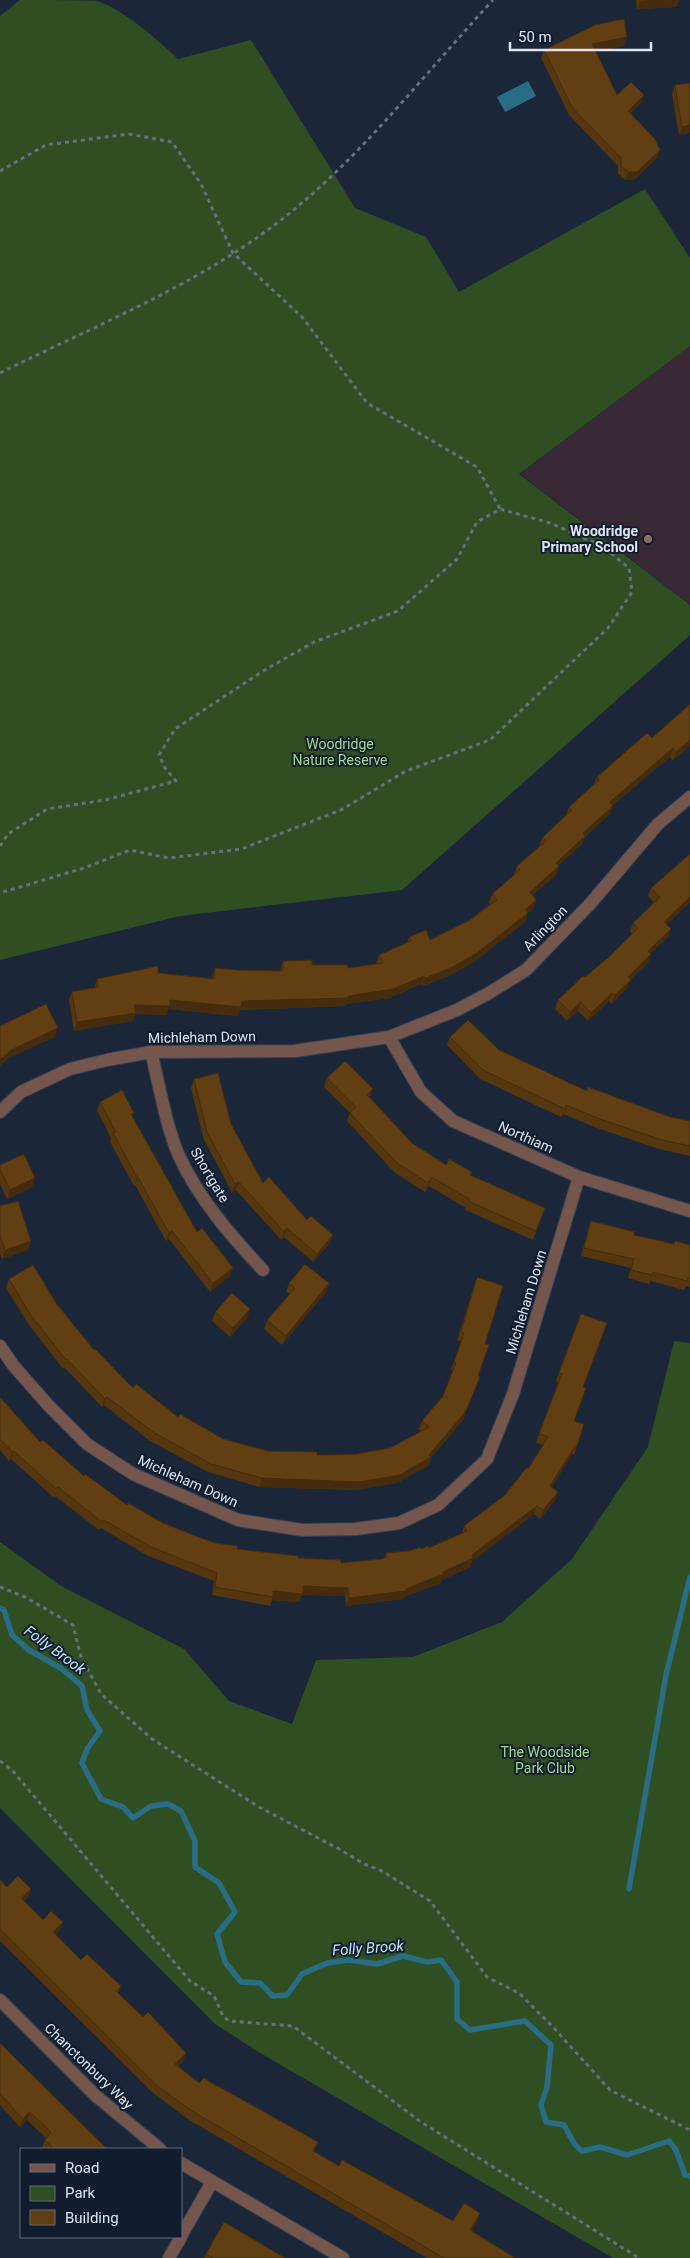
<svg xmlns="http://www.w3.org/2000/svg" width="690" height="2258" viewBox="0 0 690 2258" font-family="Roboto,sans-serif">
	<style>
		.education { fill: #382833 }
		.green { fill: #2f4f23 }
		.water { fill: #296d84 }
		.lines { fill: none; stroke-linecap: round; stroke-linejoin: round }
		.stream { stroke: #296d84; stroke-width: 5.5 }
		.minor-casing { stroke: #364253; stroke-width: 14 }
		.path { stroke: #646f7f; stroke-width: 3; stroke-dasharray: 4 4; stroke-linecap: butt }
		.minor { stroke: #74564d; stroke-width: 12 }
		.wall { fill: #54360f }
		.shaded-wall { fill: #452c0d }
		.building { fill: #623f12; stroke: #452c0d }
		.education-dot { fill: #8d6e63; stroke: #111d2e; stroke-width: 2 }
		.labels { text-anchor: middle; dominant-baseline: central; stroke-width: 4; stroke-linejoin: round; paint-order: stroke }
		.poi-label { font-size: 14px; font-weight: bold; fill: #dee6f3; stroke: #111d2e; text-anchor: end }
		.park-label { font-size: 14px; fill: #a0db8a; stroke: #111d2e }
		.street-label { font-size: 14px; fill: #dee6f3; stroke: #111d2e }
		.water-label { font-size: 15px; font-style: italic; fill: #bae5f5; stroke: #111d2e }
	</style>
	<rect width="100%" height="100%" fill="#1b2739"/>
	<!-- education -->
	<path class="education" d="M690,346V604L520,474Z"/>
	<!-- green -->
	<path class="green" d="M20,0C37,0 83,0 97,1C123,9 158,40 178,59L251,40L355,208L426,237L459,292L645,189L690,258V346L519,474L690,605V635L402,890L180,916L0,960V16Z
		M674,1341L690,1343V2258H613L262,2054L215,2024L0,1808V1542L61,1586L184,1649L229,1701L292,1724L316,1660L413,1657L502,1622L572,1559L648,1447Z"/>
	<!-- water -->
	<path class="water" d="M528,81L536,96L505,112L497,97Z"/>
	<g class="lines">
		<!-- stream -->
		<path class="stream" d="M0,1608L4,1610L12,1635L29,1650L62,1669L82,1686L87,1710L100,1731L87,1749L82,1763L101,1799L123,1807L133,1818L151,1806L168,1804L181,1811L195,1841V1867L219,1883L235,1912L217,1934L225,1962L241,1982L260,1983L273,1996L287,1995L302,1974L327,1963L349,1960L377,1964L403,1956L427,1962L441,1960L457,1982V2019L470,2030L525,2021L551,2045L547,2087L541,2105L546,2122L564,2125L575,2145L582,2151L600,2147L627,2155L669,2141L676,2150L685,2175L690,2176
			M629,1889L666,1675L690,1577"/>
		<defs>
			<path id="minor" d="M389,1037L421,1092L453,1121L579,1177L690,1211
				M151,1052C159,1084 166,1126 179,1156C199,1199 231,1236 263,1270
				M0,1112L21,1092L70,1069L107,1060L151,1052L295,1051L389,1037L457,1010L489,993L526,970L590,904L658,824L690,797
				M0,1346L13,1365L48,1405L87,1444L133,1474L238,1520L302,1530L356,1529L399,1523L438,1505L487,1459L513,1394L579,1177
				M0,2000L96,2096L160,2149
				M181,2163L343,2258
				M181,2236L212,2182
				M169,2258L181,2237"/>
		</defs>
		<!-- minor casing -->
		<use href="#minor" class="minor-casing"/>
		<!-- path -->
		<path class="path" d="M0,171L46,145L129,134L172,142L201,184L233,253L302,317L367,403L477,467L500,509
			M0,373C96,325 201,284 286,216C364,154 425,73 493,0
			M0,846L8,834L47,809L105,800L176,781L165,768L159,755L175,729L263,671L314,642L398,611L457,559L477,522L500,509L550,523L602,546L629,568L632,592L608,628L490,740L406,771L341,810L241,849L169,858L130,850L84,868L0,893
			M0,1587L25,1597L73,1625L81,1657L101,1694L152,1739L259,1807L339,1849L364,1864L382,1871L430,1901L487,1977L519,1993L553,2027L610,2090L690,2130
			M0,1761L12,1770L190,1981L214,1996L223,2016L229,2021L293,2026L421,2122L639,2258"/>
		<!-- minor -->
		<use href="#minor" class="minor"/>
	</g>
	<!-- wall -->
	<path class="wall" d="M636,0H679L676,7L637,9Z
		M627,37L624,46L596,51L617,95H644L641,103L631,113L660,150L657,158L634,180H625L618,174V166L569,115L541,58L544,50Z
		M690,83V133L679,135L672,94L675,85Z
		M690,704V746L673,760L670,757L613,805V806L610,814L584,838L582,844L558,866L556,875L532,895L533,909L527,914L525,922L474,962L447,977L422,986L421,984L390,998L346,1004L345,1006L240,1010L238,1016L168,1009L166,1015L135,1014L133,1021L74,1031L69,1000L72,992L94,988L97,979L158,973L212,978L215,968L237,970L280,971L283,961L312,965L348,968L376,964L379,955L407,943L409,937L430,940L470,920L490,904L489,902L492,894L514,875L517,866L540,846L539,845L543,837L566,815L569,807L594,784L597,777L652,738Z
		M690,854L667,925L668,937L650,953L651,954L648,963L630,980L627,988L611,1004L609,1001L588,1021L578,1011L567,1021L555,1009L558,1000L609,957L632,934L630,931L633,923L654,903L648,896L651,888Z
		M450,1037L499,1050L587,1091L670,1117L690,1121V1156L659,1149L597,1128L563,1114L561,1117L480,1079L447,1045Z
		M327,1078L370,1097L412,1143L446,1165L472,1172L470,1175L542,1216L533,1240L465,1210L466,1208L429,1186L425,1192L394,1172L347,1121L350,1113L324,1087Z
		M194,1079L231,1124L263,1183L307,1220L330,1243L313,1262L284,1237L281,1240L236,1190L232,1192L204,1140L191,1088Z
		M100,1102L134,1113L132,1117L197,1232L233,1268L230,1276L210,1292L169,1239L166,1241L135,1185L134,1186L110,1142L111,1138L97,1110Z
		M0,1165L35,1178L32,1187L7,1199L0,1184Z
		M0,1206L28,1250L2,1259L0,1254Z
		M591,1221L634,1235L674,1244L690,1245V1287L686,1286L684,1290L650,1281L649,1284L628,1278L631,1268L581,1256L588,1230Z
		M477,1277L463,1420L431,1458L428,1466L397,1483L356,1490L259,1487L208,1472L150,1441L104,1405L102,1407L64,1367L63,1369L27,1322L6,1288L9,1279L56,1303L94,1350L133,1388L178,1417L223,1439L268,1451L317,1455L357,1454L390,1448L421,1431L419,1429L422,1421L443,1396L453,1371L451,1370L461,1341L457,1340Z
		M289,1283H329L326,1292L282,1345L264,1329L267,1320L290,1294L286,1292Z
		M215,1312L247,1318L230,1337L212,1321Z
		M581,1314L583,1387L574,1421L577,1446L574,1455L572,1454L552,1487L558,1492L555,1500L540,1519L534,1514L472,1561L470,1567L442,1580L441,1583L404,1597L403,1599L346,1606L345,1596L302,1595L299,1602L272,1600L270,1606L212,1595L214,1581L148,1556L101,1528L99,1530L55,1496L53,1497L11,1459L9,1461L0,1450V1397L40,1442L84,1476L127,1505L163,1523L193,1535L215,1543L237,1549L298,1558L341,1563L382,1559L385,1558L386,1553L409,1551L429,1548L462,1533L464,1526L505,1495L528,1469L543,1445L536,1443L558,1382L556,1381Z
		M0,1880L7,1887L31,1889L28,1897L24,1901L43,1920L60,1930L56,1934L81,1960L121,1986L118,1993L143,2017L186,2053L183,2061L178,2066L199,2083L216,2086L315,2150L314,2152L339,2166L453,2221L477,2222L472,2231L515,2258H427L189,2120L152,2092L0,1941Z
		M0,2043L107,2149H43L42,2148L46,2138L27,2120L20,2127L0,2105Z
		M206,2254L285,2258H204Z"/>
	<!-- shaded-wall -->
	<path class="shaded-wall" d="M649,0H679L676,7L637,9L640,1Z
		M627,37L624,46L589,53L592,44Z
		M644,95L641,103L625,119L628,111Z
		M690,125V133L679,135L682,127Z
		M660,150L657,158L634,180H625L628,172Z
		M690,740V746L673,760L676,752Z
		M673,748L670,757L606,810L610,802Z
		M613,806L610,814L584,838L582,844L553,871L556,863L583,833Z
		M559,866L556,875L526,901L530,892Z
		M690,897V903L661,930L664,922Z
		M536,900L533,909L527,914L525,922L474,962L447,977L422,986L425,978L525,910Z
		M671,929L668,937L645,959L648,951Z
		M651,954L648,963L630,980L627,988L611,1004L615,995L628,977Z
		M424,976L421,984L390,998L346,1004L345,1006L240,1010L238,1016L168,1009L166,1015L135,1014L133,1021L74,1031L77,1022L134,1005L170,1000L242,1001L348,996Z
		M612,993L609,1001L588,1021L591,1013Z
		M581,1002L578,1011L567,1021L570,1012Z
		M58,1028L55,1037L9,1058L0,1066V1060L13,1049Z
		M373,1089L370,1097L367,1095Z
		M137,1177H138L135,1185L134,1186Z
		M432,1177L429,1186L425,1192L428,1183Z
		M35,1178L32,1187L7,1199L10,1190Z
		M239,1182L236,1190L232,1192L235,1184Z
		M287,1228L284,1237L281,1240L284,1232Z
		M172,1231L169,1239L166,1241L169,1233Z
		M333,1235L330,1243L313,1262L317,1254Z
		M31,1241L28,1250L2,1259L5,1250Z
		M233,1268L230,1276L210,1292L213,1283Z
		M329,1283L326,1292L282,1345L286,1336Z
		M250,1309L247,1318L230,1337L233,1328Z
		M480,1377L463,1420L431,1458L428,1466L397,1483L356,1490L259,1487L262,1478L429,1455Z
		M107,1397L104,1405L102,1407L105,1399Z
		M575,1446L572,1454L547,1494L550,1486Z
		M14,1451L11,1459L9,1461L13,1452Z
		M558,1492L555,1500L540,1519L543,1510Z
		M537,1506L534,1514L472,1561L470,1567L442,1580L441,1583L404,1597L403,1599L346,1606L349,1598L406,1589L443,1572L472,1555Z
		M303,1586L348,1588L345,1596L302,1595L299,1602L272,1600L273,1591Z
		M31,1889L28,1897L18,1907L21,1898Z
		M63,1922L60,1930L50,1940L53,1932Z
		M186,2053L183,2061L172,2072L175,2064Z
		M30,2112L27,2120L20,2127L23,2119Z
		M480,2213L477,2222L467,2239L470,2230Z"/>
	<!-- building -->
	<path class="building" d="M624,19L627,37L592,44L617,95L631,82L644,95L628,111L655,139L660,150L637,172H628L621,166V158L572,107L544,50L595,25Z
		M690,83V125L682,127L675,85Z
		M690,704V740L676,752L673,748L610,802L613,806L583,833L585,836L556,863L559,866L530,892L536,900L525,910L528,913L477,953L451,968L425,978L424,976L393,989L348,996V998L242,1001L241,1007L170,1000V1006L134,1005L136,1013L77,1022L72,992L98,987L97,979L158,966V973L214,979L215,968L237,970L283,971V961L312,960V965H348V968L383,963L379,955L411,941L409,937L426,930L430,940L470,920L497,900L492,894L520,870L517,866L546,841L543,837L572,810L569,807L599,780L597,777L647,733L652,738Z
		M690,854V897L664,922L671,929L648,951L651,954L628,977L631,980L615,995L612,993L591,1013L581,1002L570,1012L558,1000L583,976L585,977L609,957L638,928L633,923L660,897L651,888Z
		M46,1004L58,1028L13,1049L0,1060V1026Z
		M468,1020L499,1050L587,1091L588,1087L670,1117L690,1121V1146L662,1140L600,1119L566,1105L565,1109L483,1070L450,1037Z
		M345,1061L373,1089L367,1095L412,1143L446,1165L449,1159L472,1172L470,1175L545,1208L536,1231L468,1201L469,1199L432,1177L428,1183L397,1163L350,1113L356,1107L327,1078Z
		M218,1073L231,1124L263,1183L269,1177L307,1220L311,1216L333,1235L317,1254L287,1228L284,1232L239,1182L235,1184L207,1132L194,1079Z
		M122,1090L134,1113L131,1114L197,1232L202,1228L233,1268L213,1283L172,1231L169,1233L138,1177H137L113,1133L116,1132L100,1102Z
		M24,1154L35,1178L10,1190L0,1169V1165Z
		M18,1201L31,1241L5,1250L0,1236V1206Z
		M591,1221L635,1232L634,1235L674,1244L675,1241L690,1245V1278H688L687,1281L653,1272L652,1275L631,1270L634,1259L584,1248Z
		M305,1264L329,1283L286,1336L267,1320L295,1288L289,1283Z
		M33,1265L56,1303L94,1350L95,1349L133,1388L136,1384L178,1417L180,1414L223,1439L268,1451L317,1452V1455L357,1454L390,1448L429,1427L422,1421L443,1396L456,1362H454L464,1333L461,1332L477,1277L503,1286L485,1344L489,1345L478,1376L480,1377L466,1411L429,1455L431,1457L400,1475L359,1482L262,1478L211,1464L153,1432L107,1397L105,1399L67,1359L66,1360L30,1314L9,1279Z
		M232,1293L250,1309L233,1328L215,1312Z
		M581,1314L607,1323L583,1387L586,1388L574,1421L584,1424L577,1446H575L550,1486L558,1492L543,1510L537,1506L472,1555L473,1558L443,1572L444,1574L406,1589V1591L349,1598L348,1588L303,1586V1594L273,1591V1597L215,1587L217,1573L151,1547L104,1520L102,1522L58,1487L56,1489L14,1451L13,1452L0,1439V1397L40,1442L43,1440L84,1476L85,1474L127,1505L128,1503L163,1523L193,1535L215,1543L238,1546L237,1549L298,1556V1558L341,1560V1563L382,1559L387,1557L386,1553L409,1551L421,1547V1549L428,1546L429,1548L467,1531L464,1526L505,1495L527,1467L528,1469L548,1437L539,1434L562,1374L559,1373Z
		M18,1876L31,1889L21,1898L43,1920L51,1911L63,1922L53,1932L81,1960L87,1954L121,1986L116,1991L143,2017L148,2012L186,2053L175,2064L199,2083L204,2078L216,2086V2085L318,2142L313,2151L339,2166L342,2160L453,2221L464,2203L480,2213L470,2230L515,2258H444L192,2111L155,2084L0,1929V1880L7,1887Z
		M0,2043L107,2149H54L45,2140L51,2132L30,2112L23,2119L0,2094Z
		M224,2222L285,2258H213L206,2254Z"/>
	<!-- markers -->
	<circle class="education-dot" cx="648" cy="539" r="5"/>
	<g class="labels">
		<!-- poi labels -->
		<g class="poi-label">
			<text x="638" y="531">Woodridge<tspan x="638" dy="16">Primary School</tspan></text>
		</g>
		<!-- park labels -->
		<g class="park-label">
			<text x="340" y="744">Woodridge<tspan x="340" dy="16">Nature Reserve</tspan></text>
			<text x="545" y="1752">The Woodside<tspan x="545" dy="16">Park Club</tspan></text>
		</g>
		<!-- street labels -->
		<g class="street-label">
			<text transform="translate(545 928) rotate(-46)">Arlington</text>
			<text transform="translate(202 1037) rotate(-1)">Michleham Down</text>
			<text transform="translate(526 1137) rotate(24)">Northiam</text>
			<text transform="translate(210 1175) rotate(59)">Shortgate</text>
			<text transform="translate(526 1302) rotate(-73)">Michleham Down</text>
			<text transform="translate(188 1481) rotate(24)">Michleham Down</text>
			<text transform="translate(89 2066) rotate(44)">Chanctonbury Way</text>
		</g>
		<!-- water labels -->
		<g class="water-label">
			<text transform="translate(55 1650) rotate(36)">Folly Brook</text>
			<text transform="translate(368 1948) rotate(-4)">Folly Brook</text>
		</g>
	</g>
	<!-- legend -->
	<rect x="20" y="2148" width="162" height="90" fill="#111d2e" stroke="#636d7d"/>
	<rect x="30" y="2164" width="25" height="8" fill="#74564d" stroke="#636d7d"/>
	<text x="65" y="2173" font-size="15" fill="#dee6f3">Road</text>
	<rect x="30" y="2186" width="25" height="15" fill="#2f4f23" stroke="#636d7d"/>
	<text x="65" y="2198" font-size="15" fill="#dee6f3">Park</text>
	<rect x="30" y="2210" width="25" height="15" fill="#623f12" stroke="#636d7d"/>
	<text x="65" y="2223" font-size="15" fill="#dee6f3">Building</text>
	<!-- scale -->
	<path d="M510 42v8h141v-8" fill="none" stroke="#dee6f3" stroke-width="2.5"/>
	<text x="518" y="42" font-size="15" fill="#dee6f3" stroke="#111d2e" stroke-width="4" paint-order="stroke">50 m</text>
</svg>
